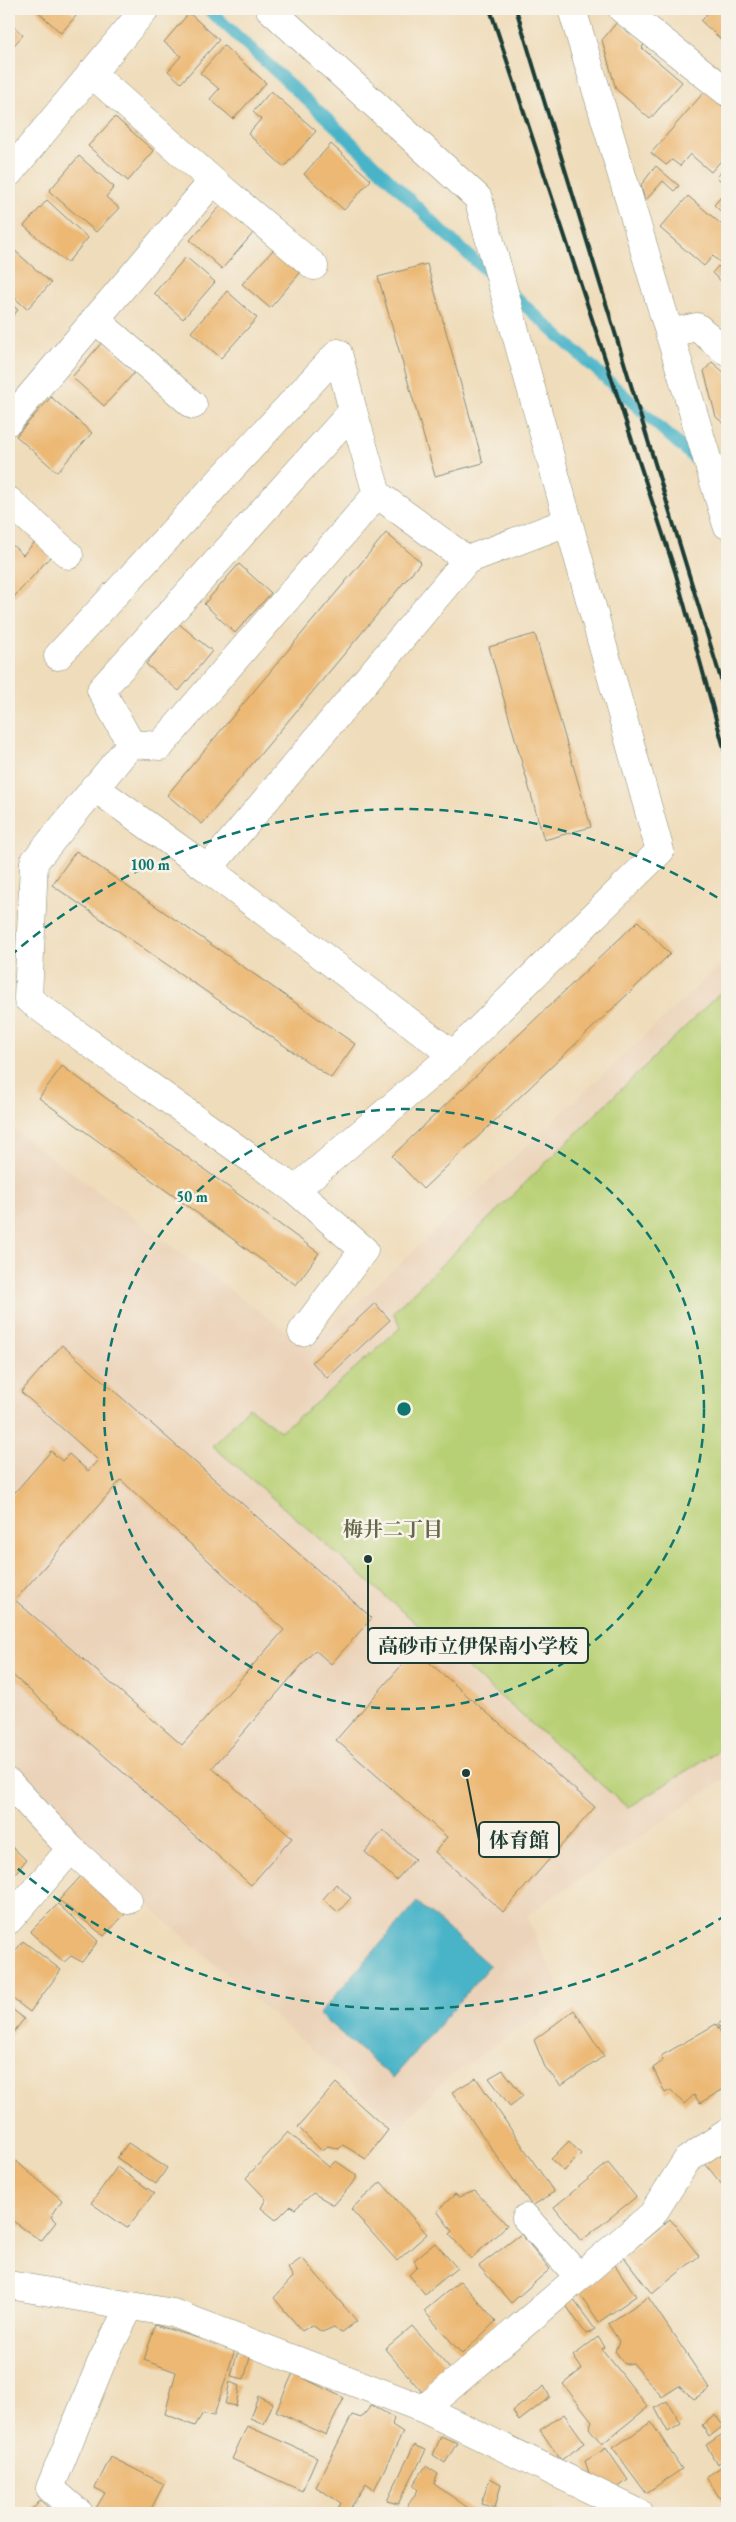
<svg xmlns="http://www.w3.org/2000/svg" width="736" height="2522" viewBox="0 0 736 2522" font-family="'EB Garamond','Noto Serif JP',serif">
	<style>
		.built { fill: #ebd3b9 }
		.green { fill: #b8d075; stroke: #6c8654 }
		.water { fill: #4ab4c8; stroke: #34787e }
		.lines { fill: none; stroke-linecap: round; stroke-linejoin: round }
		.stream { stroke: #4ab4c8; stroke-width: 12 }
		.building { fill: #ecb873; fill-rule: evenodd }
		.street-casing { stroke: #878c77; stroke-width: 29 }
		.street { stroke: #fff; stroke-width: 28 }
		.rail { stroke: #1f3d34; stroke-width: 4 }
		.ring { fill: none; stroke: #0f766e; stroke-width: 2.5; stroke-dasharray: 9 6 }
		.labels { text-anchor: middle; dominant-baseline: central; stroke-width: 5; stroke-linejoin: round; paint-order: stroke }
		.neighbourhood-label { font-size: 20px; font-weight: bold; fill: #67684a; stroke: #f7f3e8 }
		.centre { fill: #0f766e; stroke: #f7f3e8; stroke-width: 2.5 }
		.ring-label { font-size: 15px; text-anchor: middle; font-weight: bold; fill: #0f766e; stroke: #f7f3e8; stroke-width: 5; stroke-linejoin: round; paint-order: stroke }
		.leader { fill: none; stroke: #1f3d34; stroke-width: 2 }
		.callout-dot { fill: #1f3d34; stroke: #f7f3e8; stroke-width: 2 }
		.callout { fill: #f7f3e8; stroke: #1f3d34; stroke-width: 2 }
		.callout-label { font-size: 20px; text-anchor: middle; font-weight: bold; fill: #1f3d34 }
	</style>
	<rect width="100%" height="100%" fill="#f7f3e8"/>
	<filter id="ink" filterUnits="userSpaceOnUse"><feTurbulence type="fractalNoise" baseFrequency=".02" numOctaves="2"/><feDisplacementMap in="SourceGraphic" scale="10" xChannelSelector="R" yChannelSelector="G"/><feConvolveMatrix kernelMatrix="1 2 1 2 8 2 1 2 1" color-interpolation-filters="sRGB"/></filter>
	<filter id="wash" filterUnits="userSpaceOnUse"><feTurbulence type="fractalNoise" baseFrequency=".0096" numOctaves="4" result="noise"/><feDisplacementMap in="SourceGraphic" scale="20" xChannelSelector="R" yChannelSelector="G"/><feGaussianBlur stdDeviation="1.12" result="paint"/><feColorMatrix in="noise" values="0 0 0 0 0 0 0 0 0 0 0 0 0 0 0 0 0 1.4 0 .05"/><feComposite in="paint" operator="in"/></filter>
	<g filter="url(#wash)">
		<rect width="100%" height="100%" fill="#efdcba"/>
		<!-- built -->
		<path class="built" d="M727,959V1777L526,1916L564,1997L445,2080L400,2127L156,1912L9,1770V1126L309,1348Z"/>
		<!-- green -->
		<path class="green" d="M727,986V1745L628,1808L213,1446L249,1407L280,1431L317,1402L401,1327L393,1312Z"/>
		<!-- water -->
		<path class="water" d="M417,1902L490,1966L393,2078L319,2014Z"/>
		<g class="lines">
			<!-- stream -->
			<path class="stream" d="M208,9L336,127L443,232L704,467"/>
		</g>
		<g id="blocks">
			<!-- building -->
			<path class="building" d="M35,9H69L76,16L61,33Z
				M700,9H727V45L701,21L707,15Z
				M189,13L219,40L181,83L168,71L181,56L164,42Z
				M618,21L644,44L642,48L682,82L650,119L616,89L602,40Z
				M9,22L23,35L9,51Z
				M224,46L266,83L233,119L210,99L219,89L200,73Z
				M271,91L316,131L284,167L248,134L261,119L253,112Z
				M705,91L727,110V154L711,172L690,154L680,166L672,160L666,165L651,153Z
				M115,117L154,151L128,181L88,146Z
				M331,144L371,180L344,210L304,174Z
				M79,156L114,187L106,197L119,208L96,232L49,191Z
				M727,165V178L723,183L717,177Z
				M656,166L679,186L674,191L663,181L645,201L641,185Z
				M727,190V217L714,205Z
				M688,196L727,229V269L713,256L704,266L660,228Z
				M47,200L88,238L67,263L24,226Z
				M223,203L255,231L222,269L190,240Z
				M13,249L51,283L27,309L9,293V254Z
				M274,249L300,273L270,308L242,284Z
				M186,257L215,282L183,319L154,293Z
				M427,264L483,463L435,476L378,277Z
				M718,266L727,274V280L724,284L712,273Z
				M227,291L257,318L221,358L191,332Z
				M9,302L18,310L9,321Z
				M103,341L136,371L104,406L72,377Z
				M712,362L727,375V426L716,417L704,371Z
				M51,397L92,433L57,472L16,436Z
				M386,533L421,562L202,824L167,795Z
				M9,542L23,555L35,542L51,556L14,597L9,592Z
				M239,564L271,593L235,633L204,604Z
				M179,624L212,651L179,691L146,664Z
				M535,634L591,827L544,840L489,647Z
				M76,851L355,1044L331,1078L52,885Z
				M638,921L670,954L423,1189L392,1156Z
				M62,1066L319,1253L296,1285L39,1098Z
				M375,1303L390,1320L327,1378L312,1362Z
				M62,1345L372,1618L331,1664L315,1650L212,1768L292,1838L251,1885L9,1672V1499L51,1451L62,1461L69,1454L88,1471L98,1460L21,1392ZM121,1480L284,1630L182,1745L15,1600Z
				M415,1650L595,1807L503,1912L435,1852L447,1837L336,1740Z
				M383,1830L415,1859L396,1880L365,1852Z
				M9,1844L26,1860L9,1881Z
				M83,1874L126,1913L104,1936L59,1900Z
				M336,1884L351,1898L338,1912L323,1899Z
				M58,1904L98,1941L82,1962L71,1956L64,1962L30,1932Z
				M23,1941L61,1970L30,2012L9,1996V1959Z
				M9,2006L24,2019L9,2038Z
				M574,2010L604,2056L561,2086L545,2067L534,2040Z
				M727,2018V2039L718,2024Z
				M716,2024L727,2044V2087L700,2103L694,2095L684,2104L671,2090L665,2093L653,2068L663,2061L661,2056Z
				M503,2070L523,2096L510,2106L489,2078Z
				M476,2078L554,2192L532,2206L452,2092Z
				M336,2083L388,2130L366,2159L343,2145L339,2149L328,2146L321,2150L298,2127Z
				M288,2132L329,2167L336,2161L356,2175V2179L334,2205L313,2193L295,2209L290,2206L276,2220L261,2208L266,2199L246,2178Z
				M569,2141L581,2154L564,2171L551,2159Z
				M128,2143L167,2168L156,2184L117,2158Z
				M716,2151L721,2156L727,2151V2191L703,2161Z
				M11,2157L62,2200L51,2217L56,2222L41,2241L9,2218V2160Z
				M608,2163L636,2197L581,2241L554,2207Z
				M117,2167L154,2193L127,2228L91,2203Z
				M381,2182L427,2234L397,2261L351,2209Z
				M475,2191L507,2225L471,2259L449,2234L452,2231L437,2211L455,2194L459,2197Z
				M670,2219L699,2256L652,2294L624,2257Z
				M521,2234L550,2269L511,2303L479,2266Z
				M435,2243L457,2268L425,2294L409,2275L417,2267L414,2260Z
				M302,2258L357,2321L341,2333L334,2327L322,2332L312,2325L302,2331L274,2298L293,2277L288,2268Z
				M615,2265L636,2296L599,2322L579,2293Z
				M460,2281L496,2321L462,2354L424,2311Z
				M648,2297L710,2389L694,2399L679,2386L662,2397L633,2363L625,2364L615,2351L619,2341L608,2324Z
				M573,2299L595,2329L586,2334L565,2304Z
				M155,2325L235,2349L214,2416L203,2413L195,2426L165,2414L176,2372L144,2360Z
				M412,2326L450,2369L423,2393L385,2349Z
				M598,2337L605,2347L602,2349L648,2407L602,2444L589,2428L592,2421L563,2384L582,2369L573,2356Z
				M238,2351L251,2354L244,2379L231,2376Z
				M293,2373L344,2398L326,2435L276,2411Z
				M230,2382L239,2386L236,2406L225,2404Z
				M544,2386L550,2397L519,2421L513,2411Z
				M258,2396L273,2403L264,2424L250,2418Z
				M667,2401L681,2424L668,2432L655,2408Z
				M372,2405L394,2418L392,2425L403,2432L374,2490L366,2484L347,2513H343L337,2511L341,2503L316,2487L352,2415L361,2418Z
				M564,2414L585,2443L561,2460L540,2430Z
				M715,2414L723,2426L709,2437L702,2425Z
				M651,2422L682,2469L646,2493L613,2448Z
				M247,2426L317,2457L302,2491L232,2459Z
				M727,2431V2457L717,2464L706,2445Z
				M441,2436L457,2443L445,2463L433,2455Z
				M414,2445L426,2450L398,2504L387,2501Z
				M606,2448L628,2480L617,2488L590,2476L585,2461Z
				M111,2457L164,2484L149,2513H101L95,2510L105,2493L95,2488Z
				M727,2463V2509L706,2477Z
				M426,2466L438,2474L434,2484L474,2512L473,2513H403L418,2490L413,2485Z
				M490,2478L501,2484L495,2508L481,2504Z
				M40,2500L54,2513H28Z"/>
		</g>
	</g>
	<g filter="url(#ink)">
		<use href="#blocks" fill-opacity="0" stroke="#878c77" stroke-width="1"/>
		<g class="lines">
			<defs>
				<path id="street" d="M270,9L478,198L660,851L453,1055L295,1190L28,999L34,862L131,744L101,690L353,411
					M572,9L727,525
					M622,9L727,92
					M9,173L145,9
					M213,181L314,266
					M95,319L193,405
					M669,333L697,327L727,352
					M9,421L213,181L91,73
					M9,501L69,555
					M58,656L338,353L353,411L377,494L467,560L567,522
					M131,744L160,746L377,494
					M94,787L208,869L453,1055
					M208,869L467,560
					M295,1190L364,1250L302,1332
					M9,1783L71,1849L128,1900
					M9,1920L71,1849
					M526,2218L579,2277
					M9,2285L173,2313L424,2409L639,2513
					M424,2409L652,2215L687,2160L727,2133
					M79,2513L50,2488L102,2361L130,2306"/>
			</defs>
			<!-- street casing -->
			<use href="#street" class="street-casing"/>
			<!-- street -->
			<use href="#street" class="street"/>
			<!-- rail -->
			<path class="rail" d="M490,9L675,571L727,759
				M516,9L727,699"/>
		</g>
	</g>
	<!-- distance rings -->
	<g class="ring">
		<circle cx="404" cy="1409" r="300"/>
		<path d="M726 1915A600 600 0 0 1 10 1862M10 956A600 600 0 0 1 726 903"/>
	</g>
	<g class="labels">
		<!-- neighbourhood labels -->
		<g class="neighbourhood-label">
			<text x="393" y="1529">梅井二丁目</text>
		</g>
	</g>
	<circle cx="404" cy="1409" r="8" class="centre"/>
	<g class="ring-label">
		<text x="150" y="870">100 m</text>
		<text x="192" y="1202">50 m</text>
	</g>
	<!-- callouts -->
	<path class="leader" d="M368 1559L368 1646M466 1773L479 1840"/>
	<g class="callout-dot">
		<circle cx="368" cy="1559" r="5"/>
		<circle cx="466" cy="1773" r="5"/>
	</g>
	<g class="callout">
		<rect x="368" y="1628" width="220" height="35" rx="5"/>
		<rect x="479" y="1822" width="80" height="35" rx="5"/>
	</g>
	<g class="callout-label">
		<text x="478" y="1653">高砂市立伊保南小学校</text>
		<text x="519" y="1847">体育館</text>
	</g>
	<!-- margin -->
	<rect width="736" height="2522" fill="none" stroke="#f7f3e8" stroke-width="30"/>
</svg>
